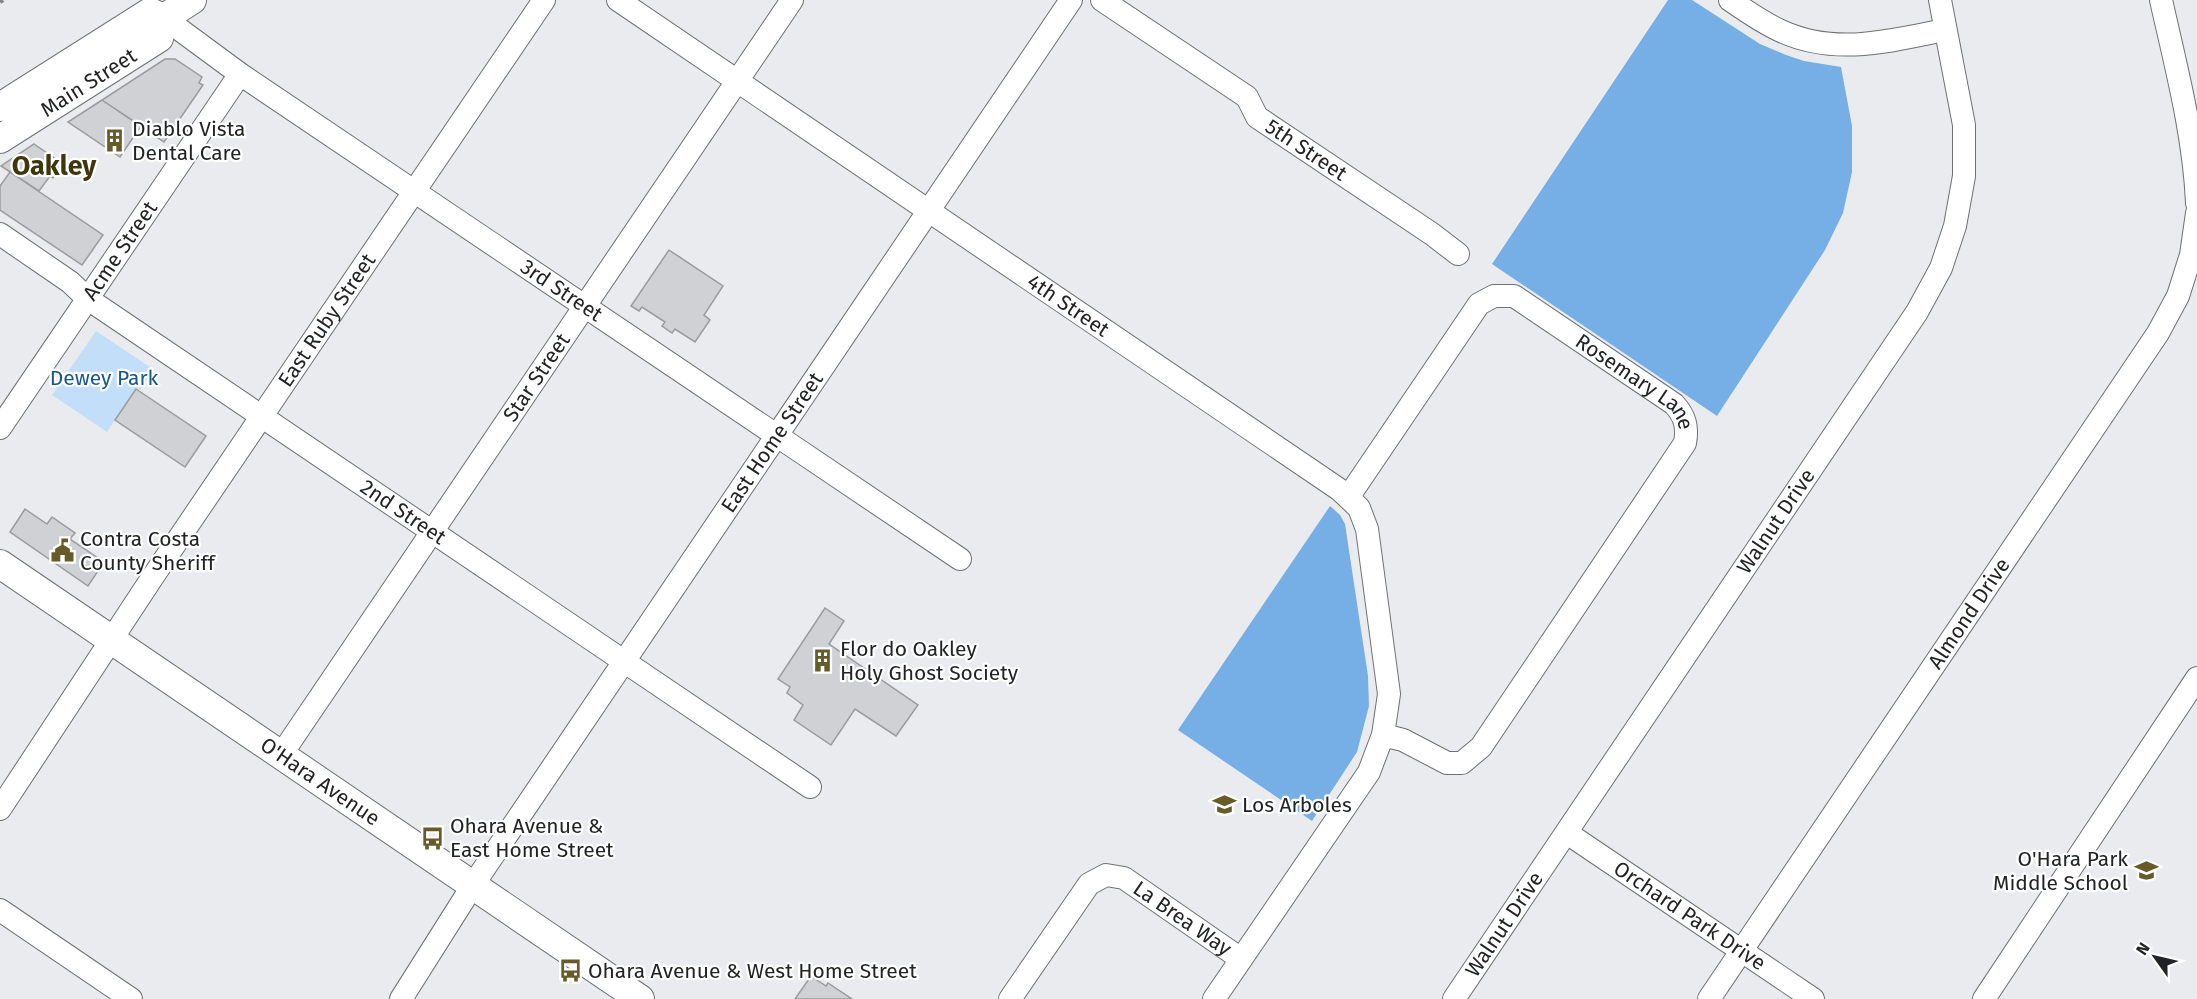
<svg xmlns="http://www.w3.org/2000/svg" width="2197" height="999" viewBox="0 0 2197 999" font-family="'Fira Sans',sans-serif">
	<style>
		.green { fill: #c3def8 }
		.water { fill: #75afe5 }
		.building { fill: #cfd1d4; stroke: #999b9d; stroke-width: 1.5 }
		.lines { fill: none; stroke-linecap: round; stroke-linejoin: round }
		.minor-casing { stroke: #6e7173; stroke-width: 24 }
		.major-casing { stroke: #6e7173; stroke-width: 30 }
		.minor { stroke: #fff; stroke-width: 22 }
		.major { stroke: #fff; stroke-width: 28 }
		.rail { stroke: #848587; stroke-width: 4.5; stroke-dasharray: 9 4.5; stroke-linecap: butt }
		.labels { text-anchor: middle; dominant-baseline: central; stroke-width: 4.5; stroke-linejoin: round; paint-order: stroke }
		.street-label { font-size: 21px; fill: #222324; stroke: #fff }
		.poi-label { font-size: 21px; fill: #222324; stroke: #fff; text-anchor: start }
		.park-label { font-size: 21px; fill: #165688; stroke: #fff }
		.district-label { font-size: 27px; font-weight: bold; fill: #3f360b; stroke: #fff }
	</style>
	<rect width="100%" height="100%" fill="#e9ebee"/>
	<!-- green -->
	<path class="green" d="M96,331L154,370L140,390L136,388L107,432L52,395Z"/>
	<!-- water -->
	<path class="water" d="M1668,0H1692L1760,44L1786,55L1804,61L1841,67L1852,126V172L1843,213L1825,250L1717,416L1492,264Z
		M1330,506L1340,515L1345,524L1368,676L1369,706L1357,752L1312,821L1178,730Z"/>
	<!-- building -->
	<path class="building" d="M165,59H175L202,77L199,83L203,85L164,142L102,100Z
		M102,100L141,126L120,157L68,122Z
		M34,144L63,164L53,178L50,176L39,191L1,166Z
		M10,172L103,235L82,265L0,210V186Z
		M669,250L723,286L704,315L710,320L695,342L675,329L672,333L662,326L665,322L642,307L639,311L631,306Z
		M136,389L206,436L185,467L115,420Z
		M25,509L47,524L52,517L75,533L70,539L104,562L88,586L10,532Z
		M825,608L844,621L829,644L918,705L896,736L855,709L831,745L794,720L803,705L787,693L790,687L778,679Z
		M811,976L826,986L828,983L852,999H795Z"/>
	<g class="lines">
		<defs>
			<g id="minor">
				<path id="s1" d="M618,0L1340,490L1359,508L1367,529L1389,694L1383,735L1369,772L1214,999"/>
				<path id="s2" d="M1102,0L1247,97L1257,117L1432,234L1458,254"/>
				<path d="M1730,0C1746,11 1763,23 1781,31C1835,56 1890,41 1945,30"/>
				<path d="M2161,0C2176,67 2194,134 2197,203"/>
				<path id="s3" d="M164,18L240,74L960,559"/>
				<path id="s4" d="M0,234L70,282L88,299L810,787"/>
				<path id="s5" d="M0,428L240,74"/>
				<path id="s6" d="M1349,496L1479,304L1494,296H1514L1674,404C1685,416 1688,427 1685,443L1481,747L1462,763H1447L1403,740L1383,735"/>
				<path id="s7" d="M281,755L792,0"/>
				<path id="s8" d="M0,809L152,578L544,0"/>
				<path id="s9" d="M1567,833L1813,999"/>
				<path d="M0,910L131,999"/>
				<path id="s10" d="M401,999L473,885L1071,0"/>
				<path id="s11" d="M1010,999L1089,884L1106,875L1124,878L1241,959"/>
				<path id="s12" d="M1454,999L1917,312L1941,268L1955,226L1964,176V125L1940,0"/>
				<path id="s13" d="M1709,999L2158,333L2178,296L2191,255L2197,213"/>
				<path d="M1984,999L2197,678"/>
			</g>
			<g id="major">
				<path d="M0,107L150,12L164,18"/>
				<path id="s14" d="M0,139L159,38L164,18L192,0"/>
				<path id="s15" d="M0,564L640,999"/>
			</g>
		</defs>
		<!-- minor casing -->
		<use href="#minor" class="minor-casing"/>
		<!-- major casing -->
		<use href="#major" class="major-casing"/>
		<!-- minor -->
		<use href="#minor" class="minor"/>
		<!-- major -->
		<use href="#major" class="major"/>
		<!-- rail -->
		<path class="rail" d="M0,2L3,0"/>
	</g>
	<!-- icons -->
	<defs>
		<symbol id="building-bare" viewBox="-9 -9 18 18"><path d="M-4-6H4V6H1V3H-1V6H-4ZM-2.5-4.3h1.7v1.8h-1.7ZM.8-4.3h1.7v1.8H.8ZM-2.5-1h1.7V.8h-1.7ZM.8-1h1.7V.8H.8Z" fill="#675b28" stroke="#fff" stroke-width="2.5" paint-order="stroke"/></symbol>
		<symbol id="civic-bare" viewBox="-9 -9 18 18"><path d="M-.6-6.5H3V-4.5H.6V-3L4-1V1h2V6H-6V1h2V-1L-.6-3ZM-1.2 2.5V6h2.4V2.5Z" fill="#675b28" stroke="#fff" stroke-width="2.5" paint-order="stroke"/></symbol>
		<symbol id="school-bare" viewBox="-9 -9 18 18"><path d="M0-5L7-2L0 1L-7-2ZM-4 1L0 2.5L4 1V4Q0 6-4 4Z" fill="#675b28" stroke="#fff" stroke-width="2.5" paint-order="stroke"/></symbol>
		<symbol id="bus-bare" viewBox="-9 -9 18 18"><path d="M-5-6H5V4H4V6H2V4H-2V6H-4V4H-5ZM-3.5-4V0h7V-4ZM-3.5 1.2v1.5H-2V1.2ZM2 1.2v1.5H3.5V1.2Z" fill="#675b28" stroke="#fff" stroke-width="2.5" paint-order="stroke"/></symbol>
	</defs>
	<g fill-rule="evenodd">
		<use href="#building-bare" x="98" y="124" width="33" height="33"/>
		<use href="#civic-bare" x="46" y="534" width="33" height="33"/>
		<use href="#building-bare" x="806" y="644" width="33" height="33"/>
		<use href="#school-bare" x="1208" y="788" width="33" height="33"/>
		<use href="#bus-bare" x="416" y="822" width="33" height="33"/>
		<use href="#school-bare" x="2130" y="854" width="33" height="33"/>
		<use href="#bus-bare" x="554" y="954" width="33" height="33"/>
	</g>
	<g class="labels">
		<!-- street labels -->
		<g class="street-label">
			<text stroke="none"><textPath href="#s14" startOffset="105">Main Street</textPath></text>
			<text stroke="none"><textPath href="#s2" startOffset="256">5th Street</textPath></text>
			<text stroke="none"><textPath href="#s5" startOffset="214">Acme Street</textPath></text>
			<text stroke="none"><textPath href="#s3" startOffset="482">3rd Street</textPath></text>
			<text stroke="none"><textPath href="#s1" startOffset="544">4th Street</textPath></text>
			<text stroke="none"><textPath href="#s8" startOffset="588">East Ruby Street</textPath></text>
			<text stroke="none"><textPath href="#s7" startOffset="456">Star Street</textPath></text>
			<text stroke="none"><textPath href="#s6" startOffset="418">Rosemary Lane</textPath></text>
			<text stroke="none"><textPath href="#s10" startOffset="669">East Home Street</textPath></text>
			<text stroke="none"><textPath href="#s4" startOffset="490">2nd Street</textPath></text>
			<text stroke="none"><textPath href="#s12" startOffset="576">Walnut Drive</textPath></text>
			<text stroke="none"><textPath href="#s13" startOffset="465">Almond Drive</textPath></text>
			<text stroke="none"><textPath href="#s15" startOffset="387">O'Hara Avenue</textPath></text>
			<text stroke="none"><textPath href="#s9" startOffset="148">Orchard Park Drive</textPath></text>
			<text stroke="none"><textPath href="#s11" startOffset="248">La Brea Way</textPath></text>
			<text stroke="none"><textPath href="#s12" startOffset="90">Walnut Drive</textPath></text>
		</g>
		<!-- poi labels -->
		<g class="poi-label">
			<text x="132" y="129">Diablo Vista<tspan x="132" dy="24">Dental Care</tspan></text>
			<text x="80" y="539">Contra Costa<tspan x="80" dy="24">County Sheriff</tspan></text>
			<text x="840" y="649">Flor do Oakley<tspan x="840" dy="24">Holy Ghost Society</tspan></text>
			<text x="1242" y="805">Los Arboles</text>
			<text x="450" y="826">Ohara Avenue &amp;<tspan x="450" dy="24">East Home Street</tspan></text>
			<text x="2128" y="859" text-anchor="end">O'Hara Park<tspan x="2128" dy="24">Middle School</tspan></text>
			<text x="588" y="971">Ohara Avenue &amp; West Home Street</text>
		</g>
		<!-- park labels -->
		<g class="park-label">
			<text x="104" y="378">Dewey Park</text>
		</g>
		<!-- district labels -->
		<g class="district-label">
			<text x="54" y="166">Oakley</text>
		</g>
	</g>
	<!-- north arrow -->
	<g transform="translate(2155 957) rotate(304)" stroke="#ffffff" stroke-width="4.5" paint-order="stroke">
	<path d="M0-4.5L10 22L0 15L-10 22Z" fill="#222324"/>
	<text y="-9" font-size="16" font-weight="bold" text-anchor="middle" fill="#222324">N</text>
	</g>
</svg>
